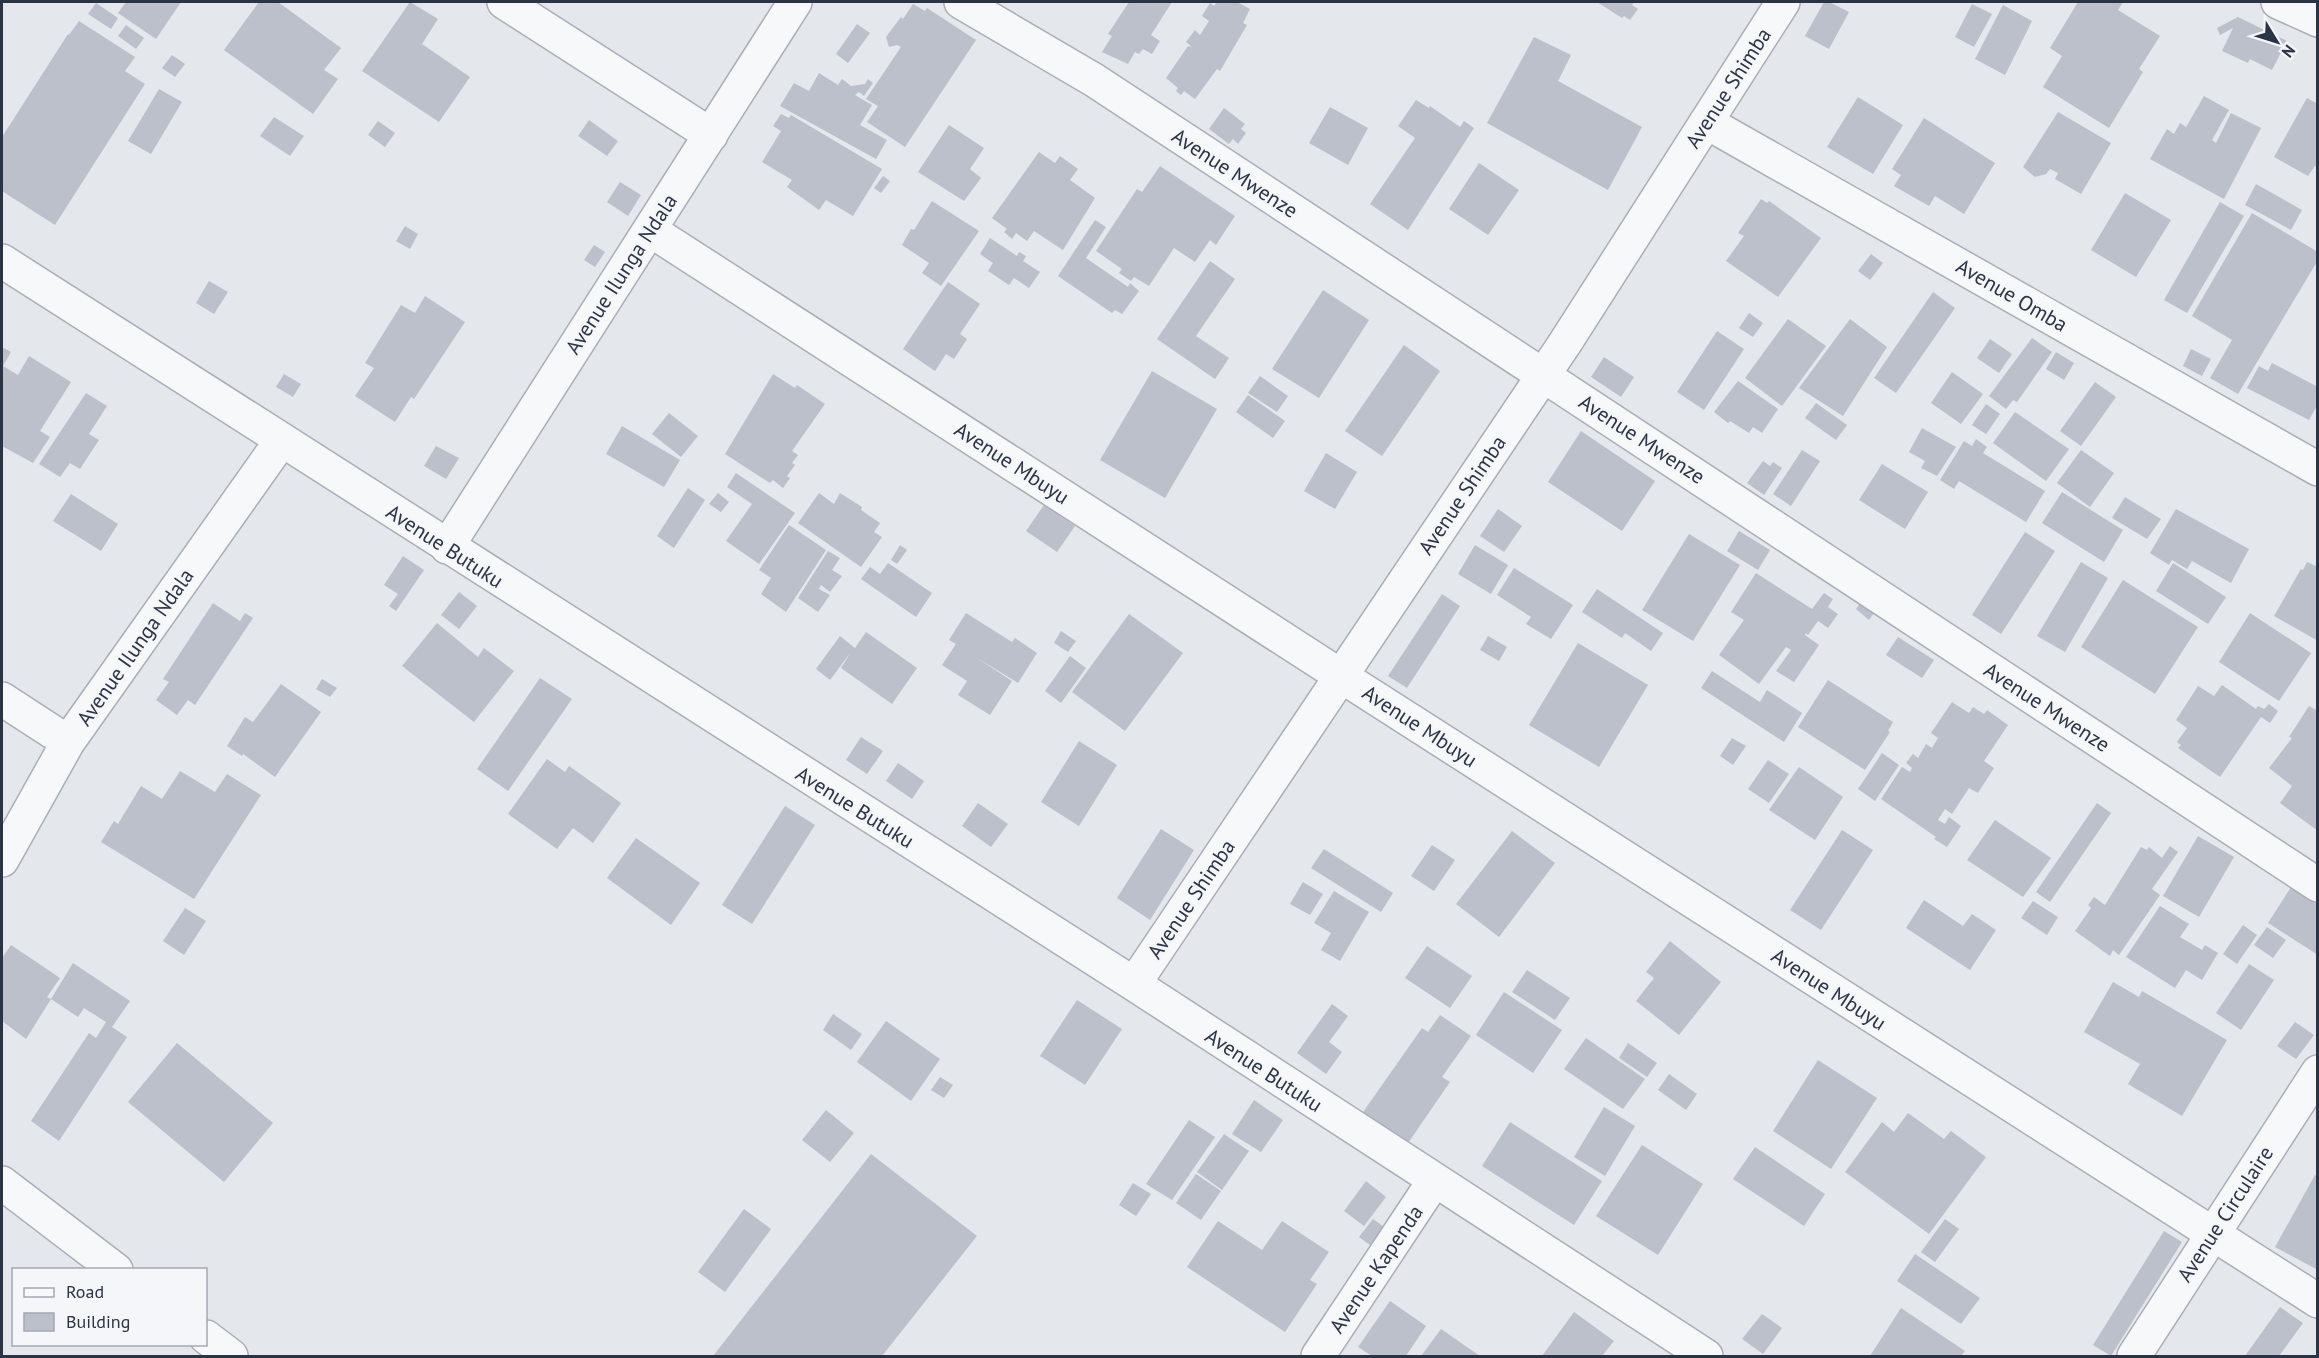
<svg xmlns="http://www.w3.org/2000/svg" width="2319" height="1358" viewBox="0 0 2319 1358" font-family="'PT Sans',sans-serif">
	<style>
		.building { fill: #bbc0ca }
		.lines { fill: none; stroke-linecap: round; stroke-linejoin: round }
		.minor-casing { stroke: #a9aeb7; stroke-width: 36 }
		.minor { stroke: #f7f8fa; stroke-width: 33 }
		.labels { text-anchor: middle; dominant-baseline: central; stroke-width: 4.5; stroke-linejoin: round; paint-order: stroke }
		.street-label { font-size: 21px; fill: #2b3445; stroke: #f4f6f9 }
	</style>
	<rect width="100%" height="100%" fill="#e4e7ec"/>
	<!-- building -->
	<path class="building" d="M126,2H181L156,39L118,13Z
		M259,2H278L341,48L324,70L338,79L313,114L224,50Z
		M410,2L438,19L422,44L470,77L439,122L362,71Z
		M1129,2H1172L1151,35L1160,41L1152,54L1143,49L1139,54L1135,52L1128,64L1102,52L1112,36L1108,34Z
		M1217,2H1237L1250,9L1243,23L1247,25L1220,71L1217,69L1195,99L1184,91L1181,95L1176,91L1178,88L1166,78L1188,46L1192,47L1186,42L1195,30L1200,35L1209,21L1202,16L1210,3L1214,6Z
		M1597,2H1634L1632,5L1638,9L1630,20L1624,16L1622,18Z
		M1824,2H1829L1849,12L1829,49L1805,36Z
		M2078,2H2123L2118,10L2160,36L2139,69L2143,72L2109,128L2043,87L2062,56L2050,48Z
		M96,3L118,18L111,29L88,14Z
		M913,4L925,11L927,8L976,40L905,147L867,122L878,106L866,99L901,47L897,45L889,47L886,37L901,17L903,19Z
		M1972,4L1992,14L1974,47L1955,37Z
		M2003,5L2032,21L2005,75L1975,59Z
		M2238,17L2287,41L2272,70L2250,59L2248,63L2222,51L2233,28L2220,35L2217,28Z
		M79,21L135,57L125,71L145,84L55,225L2,191V137L68,34L69,35Z
		M857,24L870,33L848,63L836,54Z
		M126,25L144,38L136,49L118,36Z
		M1534,37L1571,55L1558,81L1642,127L1608,190L1487,123Z
		M172,55L185,64L175,77L162,68Z
		M819,73L838,85L842,79L851,86L865,84L868,79L873,83L864,96L859,92L855,95L872,105L860,125L887,140L876,159L780,106L794,83L809,91Z
		M159,89L182,102L151,154L128,141Z
		M2204,96L2229,110L2212,140L2216,143L2231,113L2261,128L2224,199L2150,159L2167,129L2174,134L2180,123L2186,127Z
		M1858,97L1903,125L1873,174L1827,147Z
		M2307,98L2318,104V167L2315,166L2308,176L2274,157Z
		M1416,100L1429,108L1430,106L1460,127L1464,121L1474,128L1408,230L1370,204L1415,138L1398,126Z
		M1330,107L1368,128L1348,165L1309,143Z
		M1224,108L1245,124L1241,129L1246,133L1238,144L1233,139L1229,144L1209,129Z
		M2058,112L2111,143L2081,194L2055,179L2058,173L2050,169L2046,174L2035,177L2023,167Z
		M781,114L789,118L791,115L882,169L853,216L826,200L819,210L787,187L792,180L762,162L781,131L773,126Z
		M274,117L304,136L290,156L260,136Z
		M1924,118L1995,163L1964,214L1935,196L1929,206L1894,186L1901,175L1892,169Z
		M589,120L618,141L607,156L578,136Z
		M378,121L395,133L385,147L368,135Z
		M949,125L984,148L970,169L981,178L964,201L918,172Z
		M1039,152L1055,163L1060,156L1078,169L1070,180L1095,198L1063,250L1034,231L1027,241L1016,233L1012,239L1004,232L1007,229L992,218Z
		M1479,163L1519,190L1488,235L1449,209Z
		M1160,166L1235,216L1216,245L1210,240L1195,262L1174,248L1149,286L1134,277L1131,281L1119,273L1122,269L1096,251L1137,189L1142,192Z
		M883,176L890,181L881,193L874,188Z
		M620,182L641,195L628,216L607,202Z
		M2256,184L2302,210L2291,230L2245,205Z
		M2125,193L2171,220L2136,277L2091,250Z
		M1761,199L1767,203L1769,201L1821,238L1778,297L1726,261L1744,236L1738,233Z
		M932,201L979,231L941,286L922,273L929,263L902,245L911,229L914,230Z
		M2220,202L2244,216L2187,313L2164,300Z
		M2252,213L2318,252V260L2238,394L2210,378L2232,340L2192,316Z
		M1095,220L1106,227L1086,258L1128,287L1130,283L1139,291L1122,314L1115,310L1112,313L1058,276Z
		M405,226L418,234L410,249L396,241Z
		M990,238L1017,256L1019,252L1026,256L1023,261L1040,272L1029,288L1014,278L1009,285L988,271L993,263L980,254Z
		M594,245L605,252L595,267L584,260Z
		M1871,254L1883,263L1870,280L1858,271Z
		M1210,261L1235,279L1196,336L1229,358L1215,379L1157,339Z
		M209,281L228,292L214,314L196,303Z
		M948,282L980,304L960,334L967,339L954,359L946,354L935,371L903,349Z
		M1323,290L1369,320L1319,398L1272,369Z
		M1933,292L1955,308L1896,393L1874,378Z
		M425,296L465,322L414,399L411,397L395,422L355,396L374,368L365,363L401,305L415,313Z
		M1749,313L1763,323L1753,337L1739,328Z
		M1788,319L1826,346L1782,406L1745,378Z
		M1850,319L1887,347L1843,416L1799,388Z
		M1717,331L1744,349L1704,410L1677,392Z
		M2032,338L2052,352L2017,402L2013,400L2006,409L1989,396Z
		M1990,339L2012,354L1999,373L1977,358Z
		M1404,345L1440,371L1382,456L1345,431Z
		M2,347L11,352L3,366L18,375L29,356L71,382L40,431L50,437L33,463L2,446Z
		M2191,349L2211,359L2202,376L2183,366Z
		M2056,352L2074,363L2064,380L2046,369Z
		M1604,357L1634,377L1621,397L1591,377Z
		M2272,363L2318,387V404L2309,420L2247,388L2259,366L2268,371Z
		M1152,371L1217,409L1165,498L1100,460Z
		M1952,372L1983,394L1961,424L1931,403Z
		M284,374L301,384L293,397L276,387Z
		M773,374L795,388L797,385L825,404L792,451L798,455L792,463L795,465L787,476L790,478L783,488L773,480L770,483L725,454Z
		M1260,376L1288,396L1277,412L1248,393Z
		M1738,381L1778,409L1762,433L1753,427L1749,433L1730,421L1728,423L1714,412Z
		M2095,382L2116,397L2081,446L2060,431Z
		M86,393L107,406L89,434L99,440L80,469L70,463L60,477L39,464Z
		M1248,395L1285,421L1273,438L1236,412Z
		M1816,403L1847,425L1836,440L1805,418Z
		M1986,404L2000,414L1986,434L1972,425Z
		M2015,412L2069,449L2046,481L1993,443Z
		M669,413L698,436L681,457L652,434Z
		M622,426L680,460L664,487L606,454Z
		M1922,428L1956,447L1937,476L1921,468L1925,461L1909,452Z
		M1581,431L1655,481L1622,531L1548,482Z
		M1976,439L1987,447L1983,453L2045,491L2026,522L1959,481L1954,489L1940,480L1964,441L1972,446Z
		M436,446L459,458L446,479L424,466Z
		M1802,450L1820,461L1791,506L1773,494Z
		M2081,450L2114,473L2090,507L2057,483Z
		M1326,453L1357,472L1335,509L1304,491Z
		M1763,461L1770,466L1773,462L1782,468L1764,495L1747,483Z
		M1882,464L1928,492L1905,529L1859,500Z
		M736,473L795,513L759,564L726,541L752,504L727,487Z
		M688,488L705,500L674,548L657,536Z
		M2062,492L2123,530L2104,562L2042,523Z
		M718,493L729,502L721,512L709,504Z
		M819,493L834,504L840,493L862,507L861,510L880,523L874,532L882,537L861,567L798,523Z
		M71,494L118,524L101,551L53,521Z
		M2125,497L2161,519L2147,539L2112,518Z
		M1044,505L1075,526L1057,552L1026,531Z
		M1498,509L1522,526L1504,552L1480,536Z
		M2176,509L2249,549L2231,583L2192,561L2187,569L2172,560L2169,565L2150,553Z
		M789,525L826,550L786,612L761,594L771,578L759,570Z
		M1739,531L1770,550L1758,570L1727,551Z
		M2025,532L2055,551L2001,634L1972,615Z
		M1689,534L1740,565L1693,641L1642,610Z
		M900,545L907,550L897,564L891,560Z
		M1475,545L1508,565L1491,594L1458,574Z
		M828,551L840,558L832,570L842,576L830,592L821,585L819,589L830,595L818,612L798,598Z
		M403,556L424,570L396,611L389,606L398,594L384,585Z
		M2081,562L2108,578L2065,652L2037,636Z
		M2307,562L2318,567V641L2274,616L2301,569L2303,570Z
		M888,563L932,593L916,617L861,579L870,567L880,574Z
		M2173,563L2226,597L2208,624L2156,591Z
		M1514,568L1573,605L1551,639L1526,624L1531,617L1497,595Z
		M1756,573L1812,609L1824,593L1833,599L1828,607L1838,614L1828,628L1818,621L1808,635L1806,633L1805,635L1819,645L1794,682L1776,671L1791,650L1786,647L1759,684L1719,655L1744,620L1731,612Z
		M2123,580L2198,627L2155,694L2081,647Z
		M1597,589L1663,633L1651,651L1625,633L1622,638L1582,612Z
		M459,592L477,606L459,629L441,615Z
		M1442,594L1460,606L1407,688L1388,676Z
		M1866,595L1880,605L1869,620L1856,609Z
		M213,603L240,621L245,613L253,618L195,705L188,700L177,715L156,700L169,682L163,679Z
		M966,613L1012,642L1015,638L1037,653L1018,683L974,656L1012,681L990,715L958,695L967,681L942,665L956,644L949,640Z
		M2250,613L2311,653L2279,701L2219,662Z
		M1129,614L1183,653L1125,731L1072,692Z
		M437,623L478,657L484,648L514,671L474,722L402,666Z
		M1061,631L1076,641L1068,652L1054,643Z
		M866,632L917,668L892,704L841,668L851,652L830,680L816,669L840,636L855,648Z
		M1488,636L1507,647L1499,661L1480,650Z
		M1898,637L1934,660L1922,678L1886,655Z
		M1578,643L1648,685L1599,767L1529,725Z
		M1070,656L1086,668L1061,703L1045,691Z
		M1712,671L1760,702L1767,690L1802,713L1784,742L1701,688Z
		M540,678L572,699L508,791L477,769Z
		M322,679L337,688L330,697L316,689Z
		M1828,680L1893,722L1888,731L1890,732L1865,770L1798,727Z
		M281,684L321,712L275,777L243,754L242,756L227,746L245,717L253,722Z
		M2222,685L2256,709L2258,706L2264,709L2269,704L2278,711L2270,723L2261,717L2220,777L2178,748L2181,745L2177,742L2187,728L2176,720L2198,686L2214,696Z
		M1952,702L1969,713L1973,707L1984,714L1987,710L2008,725L1984,761L1994,768L1978,793L1969,788L1952,814L1945,809L1938,820L1945,824L1949,817L1961,826L1947,847L1934,839L1936,837L1881,799L1902,767L1910,772L1912,768L1906,763L1913,754L1918,758L1926,744L1932,748L1938,738L1931,733Z
		M2309,706L2318,711V831L2280,803L2292,786L2269,768L2292,738L2289,737Z
		M861,737L883,751L867,774L846,760Z
		M1732,738L1746,746L1733,765L1720,756Z
		M1079,741L1117,765L1079,826L1041,802Z
		M1882,753L1899,765L1875,801L1858,789Z
		M547,759L565,772L569,766L621,803L593,843L573,828L557,849L508,814Z
		M1768,760L1789,774L1769,803L1748,789Z
		M898,763L924,781L912,799L886,781Z
		M1799,767L1843,797L1815,840L1769,810Z
		M180,771L215,792L227,774L261,795L194,899L101,842L114,821L118,824L141,786L162,799Z
		M978,803L1008,824L991,847L962,826Z
		M2097,803L2111,813L2050,902L2036,892Z
		M785,806L815,825L752,924L722,905Z
		M1995,820L2051,858L2023,897L1967,860Z
		M1161,829L1194,850L1150,920L1117,898Z
		M1842,830L1873,850L1821,930L1790,910Z
		M1512,831L1555,863L1499,937L1456,904Z
		M2198,836L2234,857L2199,917L2163,896Z
		M636,838L700,883L671,925L607,878Z
		M1432,845L1455,860L1434,891L1411,876Z
		M2170,846L2178,852L2152,889L2160,895L2119,955L2113,950L2110,956L2075,931L2091,908L2088,905L2094,897L2105,905L2141,847L2147,850L2149,847L2162,858Z
		M1324,849L1393,893L1381,912L1311,868Z
		M1303,882L1323,894L1310,915L1290,904Z
		M2291,887L2318,905V955L2268,923Z
		M1334,891L1369,912L1340,961L1321,950L1331,933L1314,923Z
		M1924,900L1963,926L1972,914L1996,930L1970,970L1906,928Z
		M2033,901L2058,917L2047,935L2021,918Z
		M2160,906L2189,924L2180,937L2202,950L2205,945L2218,953L2202,980L2186,970L2175,988L2126,957Z
		M185,908L206,921L184,955L163,941Z
		M2243,925L2257,935L2237,964L2223,954Z
		M2267,927L2286,940L2273,958L2254,945Z
		M1670,941L1721,982L1679,1035L1636,1001L1654,978L1646,972Z
		M11,945L60,978L47,997L51,999L26,1039L2,1021V958Z
		M1427,946L1472,976L1450,1008L1405,978Z
		M73,963L130,1001L112,1027L127,1037L59,1141L31,1121L89,1033L96,1038L106,1022L84,1008L78,1017L51,999Z
		M2249,964L2274,980L2241,1030L2216,1013Z
		M1527,970L1570,998L1555,1020L1512,992Z
		M2113,982L2139,997L2142,991L2227,1040L2182,1116L2128,1084L2140,1064L2084,1032Z
		M1504,992L1562,1030L1533,1073L1476,1035Z
		M1077,1000L1122,1029L1085,1085L1040,1056Z
		M1332,1004L1348,1016L1329,1042L1342,1052L1326,1074L1297,1053Z
		M833,1014L862,1034L851,1050L823,1030Z
		M1440,1015L1471,1036L1442,1077L1450,1082L1406,1146L1361,1115L1422,1028L1428,1032Z
		M886,1021L940,1059L911,1101L857,1062Z
		M2295,1022L2314,1035L2296,1059L2277,1046Z
		M1586,1038L1645,1079L1623,1109L1564,1069Z
		M177,1043L273,1123L224,1182L128,1102Z
		M1628,1043L1657,1063L1647,1077L1619,1058Z
		M1818,1060L1877,1098L1831,1169L1773,1131Z
		M1669,1074L1697,1094L1686,1110L1658,1090Z
		M940,1077L953,1085L944,1098L931,1090Z
		M1254,1100L1283,1120L1261,1152L1232,1134Z
		M1604,1107L1635,1126L1605,1176L1574,1157Z
		M826,1110L854,1133L830,1162L802,1140Z
		M1908,1113L1944,1139L1951,1131L1986,1157L1929,1234L1845,1172L1882,1122L1894,1132Z
		M1189,1120L1215,1137L1172,1200L1146,1184Z
		M1510,1122L1602,1181L1574,1225L1482,1166Z
		M1224,1134L1249,1151L1222,1190L1197,1172Z
		M1642,1145L1703,1184L1658,1255L1596,1216Z
		M1755,1147L1825,1194L1804,1226L1733,1179Z
		M871,1154L977,1236L882,1356H713Z
		M1196,1174L1221,1191L1201,1220L1176,1203Z
		M2315,1175L2318,1177V1270L2275,1247Z
		M1366,1181L1386,1197L1364,1226L1344,1211Z
		M1133,1183L1151,1194L1136,1216L1119,1205Z
		M744,1209L771,1229L725,1292L698,1272Z
		M1373,1219L1387,1229L1374,1248L1359,1237Z
		M1945,1219L1959,1229L1935,1262L1921,1252Z
		M1218,1221L1262,1250L1282,1221L1329,1252L1310,1280L1317,1284L1285,1332L1187,1267Z
		M2164,1231L2182,1242L2111,1356L2093,1345Z
		M1915,1254L1980,1298L1961,1324L1897,1281Z
		M1390,1301L1426,1326L1406,1356H1372L1358,1347Z
		M2280,1307L2303,1323L2279,1356H2245Z
		M1901,1308L1965,1351L1961,1356H1870Z
		M1574,1312L1614,1341L1602,1356H1542Z
		M1762,1314L1782,1328L1763,1354L1742,1339Z
		M1441,1329L1480,1356H1421Z"/>
	<g class="lines">
		<defs>
			<path id="minor" d="M504,2L711,135
				M961,2L1094,80L2318,885
				M2278,2L2318,20
				M1706,122L2318,469
				M650,230L1341,676L2318,1301
				M2,261L1134,984L1706,1356
				M447,547L795,2
				M2,699L68,742
				M2,860L68,742L281,441
				M1134,984L1565,343L1783,2
				M2,1183L116,1270
				M206,1337L231,1356
				M1318,1356L1434,1181
				M2134,1356L2318,1072"/>
		</defs>
		<!-- minor casing -->
		<use href="#minor" class="minor-casing"/>
		<!-- minor -->
		<use href="#minor" class="minor"/>
	</g>
	<g class="labels">
		<!-- street labels -->
		<g class="street-label">
			<text transform="translate(1728 88) rotate(-57)">Avenue Shimba</text>
			<text transform="translate(1235 173) rotate(33)">Avenue Mwenze</text>
			<text transform="translate(621 274) rotate(-57)">Avenue Ilunga Ndala</text>
			<text transform="translate(2012 295) rotate(30)">Avenue Omba</text>
			<text transform="translate(1642 439) rotate(33)">Avenue Mwenze</text>
			<text transform="translate(1012 463) rotate(33)">Avenue Mbuyu</text>
			<text transform="translate(1462 495) rotate(-56)">Avenue Shimba</text>
			<text transform="translate(445 546) rotate(33)">Avenue Butuku</text>
			<text transform="translate(135 647) rotate(-55)">Avenue Ilunga Ndala</text>
			<text transform="translate(2047 707) rotate(33)">Avenue Mwenze</text>
			<text transform="translate(1420 726) rotate(33)">Avenue Mbuyu</text>
			<text transform="translate(855 807) rotate(32)">Avenue Butuku</text>
			<text transform="translate(1191 899) rotate(-56)">Avenue Shimba</text>
			<text transform="translate(1829 989) rotate(33)">Avenue Mbuyu</text>
			<text transform="translate(1264 1070) rotate(33)">Avenue Butuku</text>
			<text transform="translate(2225 1214) rotate(-57)">Avenue Circulaire</text>
			<text transform="translate(1376 1269) rotate(-56)">Avenue Kapenda</text>
		</g>
	</g>
	<!-- border -->
	<rect width="2319" height="1358" fill="none" stroke="#2b3445" stroke-width="6"/>
	<!-- legend -->
	<rect x="12" y="1268" width="195" height="78" fill="#f4f6f9" stroke="#a4a8b1" stroke-width="1.5"/>
	<rect x="24" y="1288" width="30" height="9" fill="#f7f8fa" stroke="#a4a8b1" stroke-width="1.5"/>
	<text x="66" y="1298" font-size="18" fill="#2b3445">Road</text>
	<rect x="24" y="1313" width="30" height="18" fill="#bbc0ca" stroke="#a4a8b1" stroke-width="1.5"/>
	<text x="66" y="1328" font-size="18" fill="#2b3445">Building</text>
	<!-- north arrow -->
	<g transform="translate(2277 42) rotate(128)" stroke="#f4f6f9" stroke-width="4.5" paint-order="stroke">
	<path d="M0-4.5L10 22L0 15L-10 22Z" fill="#2b3445"/>
	<text y="-9" font-size="16" font-weight="bold" text-anchor="middle" fill="#2b3445">N</text>
	</g>
</svg>
